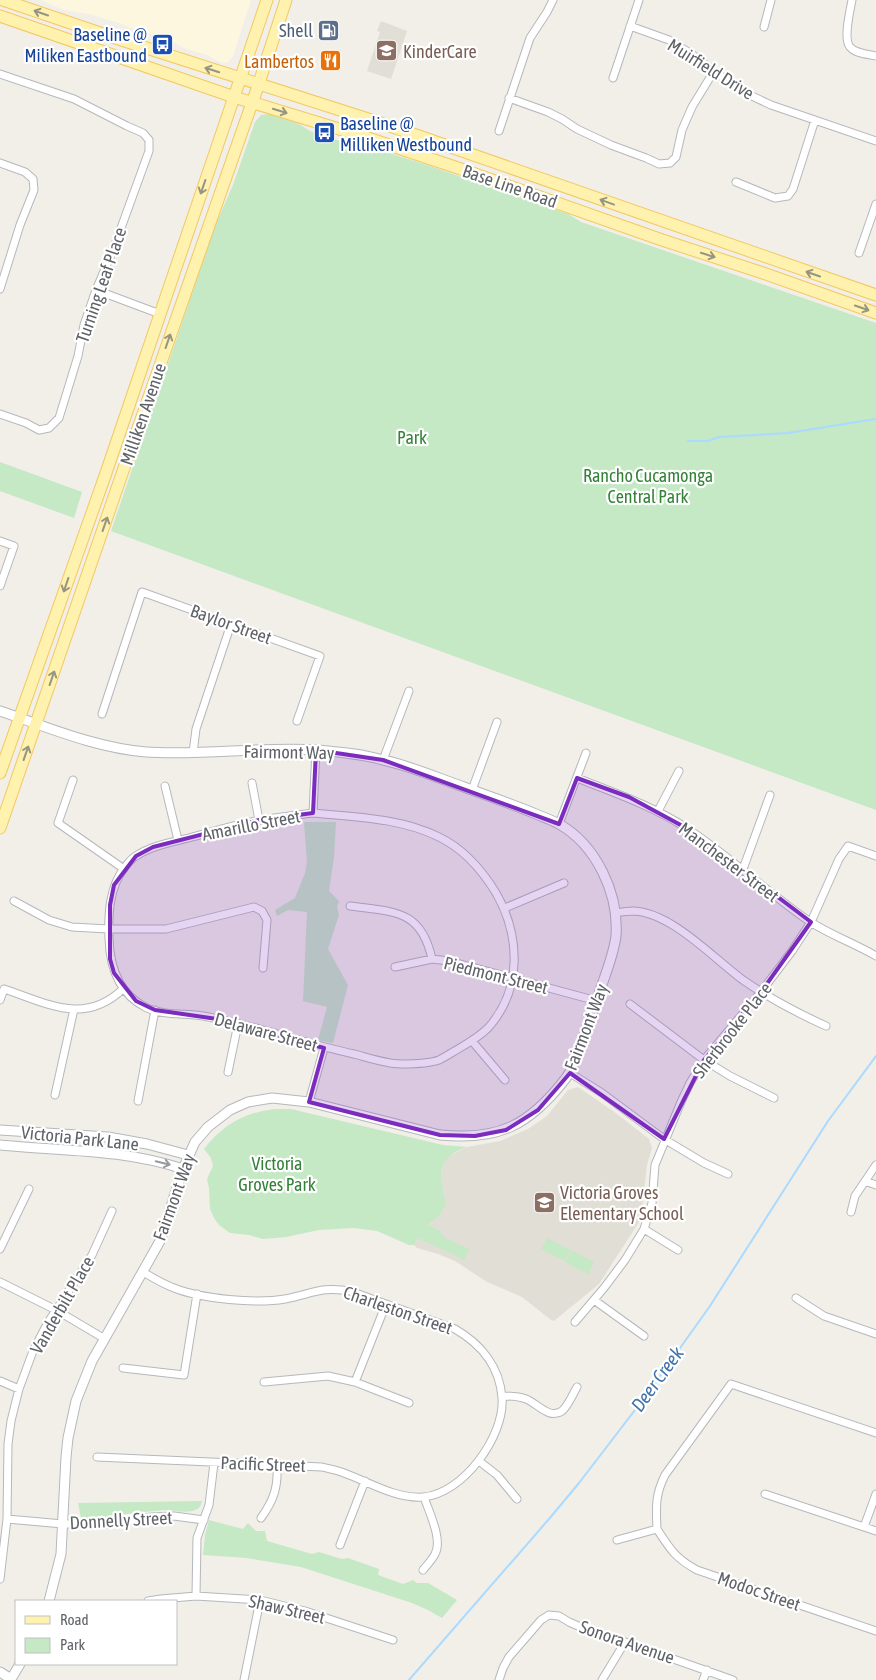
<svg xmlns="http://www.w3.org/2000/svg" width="876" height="1680" viewBox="0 0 876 1680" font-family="'Asap Condensed',sans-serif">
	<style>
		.commercial { fill: #fef7e0 }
		.education { fill: #e1ded6 }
		.green { fill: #c5e8c5 }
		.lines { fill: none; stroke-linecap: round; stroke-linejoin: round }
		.stream { stroke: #aadaff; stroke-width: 2 }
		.minor-casing { stroke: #b5b8bc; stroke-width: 9 }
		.tertiary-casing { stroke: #b5b8bc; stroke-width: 11 }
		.primary-casing { stroke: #f2c960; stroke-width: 13 }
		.minor { stroke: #fff; stroke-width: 7 }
		.tertiary { stroke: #fff; stroke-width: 9 }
		.primary { stroke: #fff2af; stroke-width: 11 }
		.oneway { stroke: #979581 }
		.oneway2 { stroke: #979a9d }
		.marked { fill: #7b2cbf; fill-opacity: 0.2; stroke: #7b2cbf; stroke-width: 4; stroke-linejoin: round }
		.labels { text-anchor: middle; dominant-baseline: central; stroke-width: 4.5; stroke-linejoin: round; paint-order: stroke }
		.service-label { font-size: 18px; fill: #4e5e75; stroke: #fff; text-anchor: end }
		.transit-label { font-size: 18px; fill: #164399; stroke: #fff; text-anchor: end }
		.education-label { font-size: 18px; fill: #785e54; stroke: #fff; text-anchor: start }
		.food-label { font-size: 18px; fill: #c56008; stroke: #fff; text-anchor: end }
		.street-label { font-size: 18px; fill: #5f6368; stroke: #fff }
		.park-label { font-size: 18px; fill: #348238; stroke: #fff }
		.water-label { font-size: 19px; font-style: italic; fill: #4174aa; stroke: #fff }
	</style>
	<rect width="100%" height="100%" fill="#f1efe8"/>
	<!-- commercial -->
	<path class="commercial" d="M41,0H251L233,56L228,62L224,63L220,62L207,55L184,48L165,37L140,32L119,23L89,14L64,10Z"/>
	<!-- education -->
	<path class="education" d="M381,21L407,31L391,79L367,71L380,32L377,31Z
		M578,1087L613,1111L649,1139L652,1148L647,1165L641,1219L599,1284L554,1321L551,1320L522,1297L487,1282L455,1261L438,1254L417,1248L414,1245L422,1230L438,1217L444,1209V1195L441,1178L442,1168L445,1160L449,1156L467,1147L500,1141L528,1129L547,1116L568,1090Z"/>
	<!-- green -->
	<path class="green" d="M269,114L299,124L310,131L340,141L357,143L424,164L568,214L581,222L876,323V810L111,531L215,226L233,185L255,122L261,115Z
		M0,462L82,492L74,518L0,491Z
		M304,822H336L334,857L329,891L339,901L337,907L339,915L328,949L348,985L333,1043L318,1040L327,1007L303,1001L307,912L288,910L277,916L275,910L295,898L305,873L307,862Z
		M277,1109H291L443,1145L467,1147C444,1155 438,1166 443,1189C444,1195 446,1202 444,1208C441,1216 434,1220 428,1225L440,1231L445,1238L469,1249L464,1260L418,1238L414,1245H409L377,1231L354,1228L319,1230L286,1237L263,1239L249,1235L230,1233L219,1225L214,1218L210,1209L209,1188L207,1179L213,1166L211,1158L204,1149C222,1125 247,1111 277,1109Z
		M547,1238L570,1250L564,1261L541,1249Z
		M571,1250L594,1262L588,1274L565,1262Z
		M202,1501C201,1507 198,1510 192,1511C183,1513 173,1510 164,1510C140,1512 116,1515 93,1520H84L81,1518L78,1503Z
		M209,1520L243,1529L248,1523L256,1531H265L267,1541L312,1554L319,1552L342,1559L348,1558L379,1569L378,1575L403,1584L413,1580L417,1583H428L457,1600L442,1618L428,1610L412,1603L301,1567L247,1558L203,1555L205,1535Z"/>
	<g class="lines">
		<!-- stream -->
		<path class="stream" d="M688,441H708L719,437L788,433L876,419
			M409,1680L549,1519L579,1483L648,1393L710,1306L828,1121L876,1056"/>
		<defs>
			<path id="minor" d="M852,0C850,11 843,39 850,47C856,54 868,54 876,56
				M630,26L669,40L693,55L739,90L771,105L876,141
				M764,27L771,0
				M0,74L74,99L127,126L143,133L149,140V151L113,250L96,290L84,325L78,356L59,418L49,428L39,430L26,423L0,414
				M613,78L639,0
				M509,98L548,112L562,119L577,129L611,145L646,158L659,164L670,163L676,157L682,130L692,107L714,71
				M499,131L530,38L547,12L553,0
				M0,163L25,172L33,179L34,190L20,225L0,289
				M736,182L775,198L788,196L793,189L815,120
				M859,253L876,204
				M96,290L160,314
				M0,541L14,546L0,586
				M102,714L142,592L320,656L297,721
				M193,753L196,729L231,624
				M383,760L409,691
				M577,778C615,793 653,806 688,829C730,857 767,892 809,921C830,935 854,943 876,956
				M73,780L58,823L124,869
				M252,783L259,820
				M165,786L178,840
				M472,790L497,722
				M658,811L679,771
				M313,813C355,817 401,818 439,837C464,849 482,870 496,893C520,935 523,989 488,1028C478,1038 465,1045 453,1052C448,1055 443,1058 439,1060C428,1064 412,1064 401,1064C386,1064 369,1058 354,1054C303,1043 254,1025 203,1016C184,1013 163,1016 145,1007C118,993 110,967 109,939C108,915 109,887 125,867C128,863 132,858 136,856C152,845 174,842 192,837C215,831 237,824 260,820C278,817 296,815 313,813Z
				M313,813L316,750
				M559,824L586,753
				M743,869L770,795
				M14,901L49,920L72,927L108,929H166L254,907L262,911L267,920L263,968
				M350,906C394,912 421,909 432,959
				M505,908L564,883
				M615,913C621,912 627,911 634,911C672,913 713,958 743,980C769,998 797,1013 826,1026
				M395,967L432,959L449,961L597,1001
				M0,1000L4,989C47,1003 84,1026 123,989
				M630,1004L704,1060L730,1076L774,1098
				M472,1041L505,1080
				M228,1072L238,1024
				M570,1073L602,1093L664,1139L704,1163L728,1174
				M55,1095L74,1009
				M138,1101L155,1010
				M309,1102L324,1048
				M865,1181L876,1185
				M851,1212L855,1196L876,1165
				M644,1229L678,1250
				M0,1249L29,1189
				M0,1282L56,1310L105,1339
				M796,1298L824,1316L876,1334
				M594,1300L644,1336
				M575,1322L604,1288L625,1260L644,1229L652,1203L655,1165L681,1102L690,1083L704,1060L761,992L792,951L811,922L839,859L848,846L876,856
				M123,1368L184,1375L197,1294
				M0,1381L19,1389
				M264,1382L328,1376L355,1382L409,1403
				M355,1382L386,1304
				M502,1396C510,1396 518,1396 526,1399C537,1403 549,1420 562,1411C568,1406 573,1394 577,1387
				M97,1457L322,1467C329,1469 337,1470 344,1473C369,1482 396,1499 423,1497C463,1494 505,1436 502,1398C500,1367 481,1344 455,1329L350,1291C321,1286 312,1294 285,1299C256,1304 202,1299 174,1288C163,1284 153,1278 143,1272
				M479,1461L497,1475L517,1499
				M765,1494L876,1531
				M261,1518C274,1500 278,1487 277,1466
				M7,1519L63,1524H108L152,1517L174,1516L204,1520
				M864,1527L876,1494
				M657,1529C656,1507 655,1495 665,1475L731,1384L876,1433
				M657,1529C670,1549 675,1558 697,1570L876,1631
				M617,1540L657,1529
				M340,1545L365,1481
				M423,1570C427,1565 432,1560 435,1554C443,1540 429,1512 424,1497
				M0,1579L7,1519L8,1444L11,1421L19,1389L33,1351L47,1324L92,1255L112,1211
				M196,1596L197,1538L209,1505L214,1463
				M148,1601L161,1599L196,1596L260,1600L305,1611L393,1640
				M244,1680L260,1600
				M499,1680L503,1668L509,1657L541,1620L549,1615L559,1616L569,1622L592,1632L625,1642L733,1680
				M602,1680L625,1642
				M703,1680L707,1670"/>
			<path id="tertiary" d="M0,711C47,727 96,748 146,752C203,756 261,746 318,750C340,752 362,754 383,760C411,766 438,778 464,787C488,796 512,804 536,814C543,817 552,820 559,824C596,845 619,893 616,936C614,951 609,965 604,979C597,1000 589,1021 582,1041C577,1054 574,1068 566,1078C530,1125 499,1141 440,1135L309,1102L272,1098L248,1102L230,1110L208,1127L195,1142L183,1169L160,1241L92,1361L76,1401L68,1438L66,1457L61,1554L49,1601
				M0,1130L108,1137L147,1144L188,1155
				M0,1145C61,1151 124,1149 183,1169
				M0,1672L11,1679L20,1664"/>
			<path id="primary" d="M3,0L106,35L390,126L876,295
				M0,16L234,97L362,136L458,168L662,240L760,272L876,313
				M0,773L106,473L267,0
				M0,828L124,468L259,83L286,0"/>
		</defs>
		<!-- minor casing -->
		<use href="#minor" class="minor-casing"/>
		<!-- tertiary casing -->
		<use href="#tertiary" class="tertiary-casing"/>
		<!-- primary casing -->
		<use href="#primary" class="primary-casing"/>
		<!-- minor -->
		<use href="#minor" class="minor"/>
		<!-- tertiary -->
		<use href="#tertiary" class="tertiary"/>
		<!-- primary -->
		<use href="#primary" class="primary"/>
	</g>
	<!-- one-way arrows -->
	<defs><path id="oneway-shaft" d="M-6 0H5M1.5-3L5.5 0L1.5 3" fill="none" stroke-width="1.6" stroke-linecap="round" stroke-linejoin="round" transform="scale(1.25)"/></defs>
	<g class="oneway">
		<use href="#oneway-shaft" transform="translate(41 13) rotate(-161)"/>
		<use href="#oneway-shaft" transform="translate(212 70) rotate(-162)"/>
		<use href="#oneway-shaft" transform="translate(280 111) rotate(17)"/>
		<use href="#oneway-shaft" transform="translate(203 187) rotate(109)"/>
		<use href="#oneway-shaft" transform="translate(607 202) rotate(-160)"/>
		<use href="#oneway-shaft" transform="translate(708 255) rotate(18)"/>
		<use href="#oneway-shaft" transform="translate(813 274) rotate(-161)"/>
		<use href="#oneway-shaft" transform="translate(862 308) rotate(19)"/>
		<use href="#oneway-shaft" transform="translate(168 341) rotate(-71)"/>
		<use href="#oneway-shaft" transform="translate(105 524) rotate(-71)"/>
		<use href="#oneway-shaft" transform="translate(66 585) rotate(109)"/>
		<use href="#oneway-shaft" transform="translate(52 678) rotate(-71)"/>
		<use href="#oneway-shaft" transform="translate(26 753) rotate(-71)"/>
	</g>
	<use class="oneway2" href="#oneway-shaft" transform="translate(163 1163) rotate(14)"/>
	<!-- marked area -->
	<path class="marked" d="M316,750L383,760L559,824L577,778L629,797L688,829L811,922L761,992L704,1060L664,1139L570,1073L538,1110L506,1130L475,1136L440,1135L309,1102L324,1048L217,1019L155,1010L136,1001L114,973L110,959V905L114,885L136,856L153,847L259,820L313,813Z"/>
	<!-- icons -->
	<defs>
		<symbol id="fuel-square" viewBox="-11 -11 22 22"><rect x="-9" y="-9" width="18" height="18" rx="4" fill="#5c6f8a" stroke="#fff"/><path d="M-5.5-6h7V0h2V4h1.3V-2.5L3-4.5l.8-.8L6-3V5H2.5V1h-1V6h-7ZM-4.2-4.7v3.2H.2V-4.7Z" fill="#fff"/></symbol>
		<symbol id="bus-square" viewBox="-11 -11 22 22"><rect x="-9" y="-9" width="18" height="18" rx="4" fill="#1a4fb4" stroke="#fff"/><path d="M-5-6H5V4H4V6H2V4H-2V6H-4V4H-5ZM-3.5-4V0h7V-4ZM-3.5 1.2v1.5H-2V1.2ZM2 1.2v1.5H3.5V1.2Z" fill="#fff"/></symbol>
		<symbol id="school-square" viewBox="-11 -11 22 22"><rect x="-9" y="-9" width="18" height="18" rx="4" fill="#8d6e63" stroke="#fff"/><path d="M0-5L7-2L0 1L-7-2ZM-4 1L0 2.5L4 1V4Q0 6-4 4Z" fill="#fff"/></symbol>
		<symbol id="restaurant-square" viewBox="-11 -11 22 22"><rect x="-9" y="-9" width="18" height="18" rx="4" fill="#e8710a" stroke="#fff"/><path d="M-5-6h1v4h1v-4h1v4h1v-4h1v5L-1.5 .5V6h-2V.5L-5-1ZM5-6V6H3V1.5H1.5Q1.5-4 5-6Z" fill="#fff"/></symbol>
	</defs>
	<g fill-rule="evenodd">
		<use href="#fuel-square" x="316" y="18" width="25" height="25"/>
		<use href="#bus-square" x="150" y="32" width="25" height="25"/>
		<use href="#school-square" x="374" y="38" width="25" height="25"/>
		<use href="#restaurant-square" x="318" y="48" width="25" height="25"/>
		<use href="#bus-square" x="312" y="120" width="25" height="25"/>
		<use href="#school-square" x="532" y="1190" width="25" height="25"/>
	</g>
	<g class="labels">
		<!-- service labels -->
		<g class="service-label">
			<text x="313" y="30">Shell</text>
		</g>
		<!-- transit labels -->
		<g class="transit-label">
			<text x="147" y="34">Baseline @<tspan x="147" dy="21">Miliken Eastbound</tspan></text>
			<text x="340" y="123" text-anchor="start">Baseline @<tspan x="340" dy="21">Milliken Westbound</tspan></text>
		</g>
		<!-- education labels -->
		<g class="education-label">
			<text x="403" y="51">KinderCare</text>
			<text x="560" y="1192">Victoria Groves<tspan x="560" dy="21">Elementary School</tspan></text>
		</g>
		<!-- food labels -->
		<g class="food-label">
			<text x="314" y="61">Lambertos</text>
		</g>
		<!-- street labels -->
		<g class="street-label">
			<text transform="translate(711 69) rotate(32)">Muirfield Drive</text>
			<text transform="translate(510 186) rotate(19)">Base Line Road</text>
			<text transform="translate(101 285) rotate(-71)">Turning Leaf Place</text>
			<text transform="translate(143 414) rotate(-71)">Milliken Avenue</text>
			<text transform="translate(231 624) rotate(20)">Baylor Street</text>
			<text transform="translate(289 752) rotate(1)">Fairmont Way</text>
			<text transform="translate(251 825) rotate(-11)">Amarillo Street</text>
			<text transform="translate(729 862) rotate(37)">Manchester Street</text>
			<text transform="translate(496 975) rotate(14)">Piedmont Street</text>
			<text transform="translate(586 1027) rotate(-69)">Fairmont Way</text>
			<text transform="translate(732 1030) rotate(-52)">Sherbrooke Place</text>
			<text transform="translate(266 1032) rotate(15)">Delaware Street</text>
			<text transform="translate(80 1138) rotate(6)">Victoria Park Lane</text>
			<text transform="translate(174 1197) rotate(-70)">Fairmont Way</text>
			<text transform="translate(62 1305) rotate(-60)">Vanderbilt Place</text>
			<text transform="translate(398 1310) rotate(19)">Charleston Street</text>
			<text transform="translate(263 1464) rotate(2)">Pacific Street</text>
			<text transform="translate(121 1520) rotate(-3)">Donnelly Street</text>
			<text transform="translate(759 1591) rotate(19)">Modoc Street</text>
			<text transform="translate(287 1609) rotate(13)">Shaw Street</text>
			<text transform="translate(627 1642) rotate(19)">Sonora Avenue</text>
		</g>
		<!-- park labels -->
		<g class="park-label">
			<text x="412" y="437">Park</text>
			<text x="648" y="475">Rancho Cucamonga<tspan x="648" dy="21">Central Park</tspan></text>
			<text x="277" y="1163">Victoria<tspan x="277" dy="21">Groves Park</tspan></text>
		</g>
		<!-- water labels -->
		<g class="water-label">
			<text transform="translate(657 1379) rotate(-54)">Deer Creek</text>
		</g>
	</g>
	<!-- legend -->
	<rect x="15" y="1600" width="162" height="65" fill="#ffffff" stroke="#bfc1c3"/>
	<rect x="25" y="1616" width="25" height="8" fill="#fff2af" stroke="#bfc1c3"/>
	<text x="60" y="1625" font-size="15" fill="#5f6368">Road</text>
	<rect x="25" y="1638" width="25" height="15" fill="#c5e8c5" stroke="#bfc1c3"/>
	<text x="60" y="1650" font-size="15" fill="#5f6368">Park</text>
</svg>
